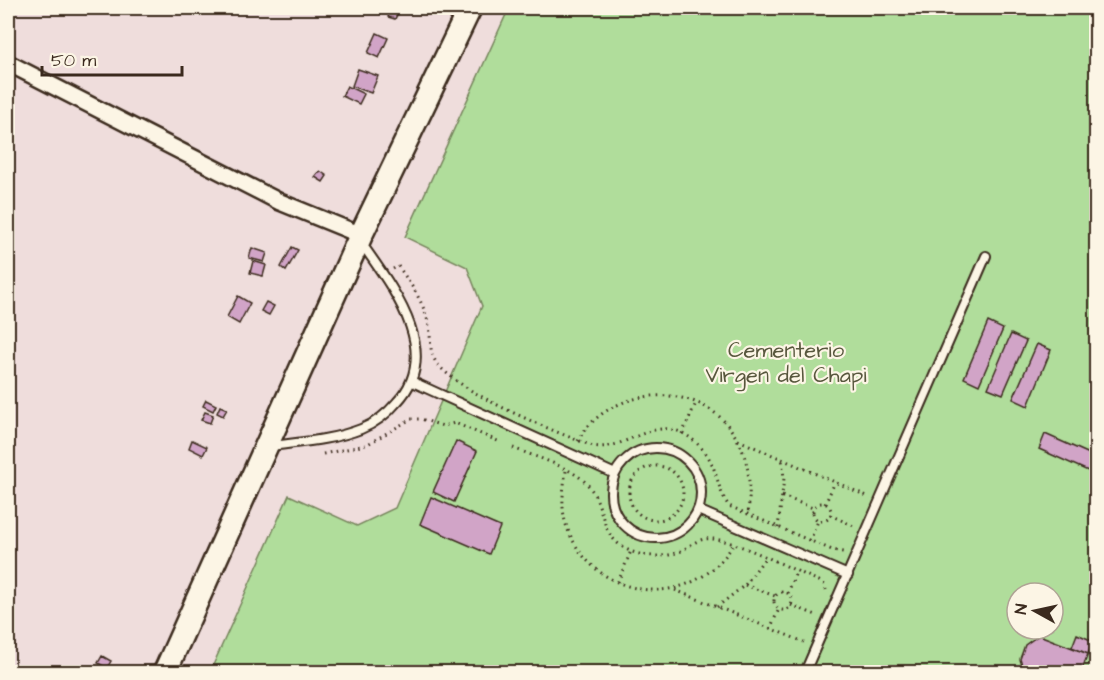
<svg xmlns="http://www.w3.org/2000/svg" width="1104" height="680" viewBox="0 0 1104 680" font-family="'Architects Daughter',sans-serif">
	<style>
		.green { fill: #b0dd9b; stroke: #76845c; stroke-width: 1.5; fill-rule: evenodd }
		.building { fill: #d1a4c7; stroke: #3b2a1e; stroke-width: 1.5 }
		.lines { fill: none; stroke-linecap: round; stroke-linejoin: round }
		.lane-casing { stroke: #3b2a1e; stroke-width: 12 }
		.street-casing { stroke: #3b2a1e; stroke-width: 20 }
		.secondary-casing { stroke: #3b2a1e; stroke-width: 27 }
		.path { stroke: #3b2a1e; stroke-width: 3; stroke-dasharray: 1.5 4.5; stroke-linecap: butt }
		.lane { stroke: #fcf5e5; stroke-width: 8 }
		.street { stroke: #fcf5e5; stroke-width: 15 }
		.secondary { stroke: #fcf5e5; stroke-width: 22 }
		.labels { text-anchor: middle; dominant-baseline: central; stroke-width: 4.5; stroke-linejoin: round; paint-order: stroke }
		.park-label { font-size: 22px; fill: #58573d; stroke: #fcf5e5 }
	</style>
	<rect width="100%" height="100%" fill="#efdddc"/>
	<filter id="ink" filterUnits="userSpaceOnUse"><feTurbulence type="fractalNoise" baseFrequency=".0167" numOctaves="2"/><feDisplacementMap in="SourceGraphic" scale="12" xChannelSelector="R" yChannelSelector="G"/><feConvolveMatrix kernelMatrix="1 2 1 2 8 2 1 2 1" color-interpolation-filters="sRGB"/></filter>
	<g filter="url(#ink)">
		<!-- green -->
		<path class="green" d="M509,8H1096V672H210L289,495L357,526L395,508L482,306L467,267L405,237ZM1017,593H1053V629H1017Z"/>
		<!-- building -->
		<path class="building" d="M391,8H400L395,19L388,17Z
			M377,33L388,38L379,58L368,53Z
			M358,69L378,76L371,93L352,86Z
			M347,86L364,94L359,104L342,96Z
			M320,171L327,176L323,182L315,177Z
			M292,247L298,250L286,271L281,267Z
			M252,248L267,253L264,262L249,258Z
			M253,261L266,265L263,276L250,273Z
			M238,296L250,303L239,324L227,317Z
			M266,302L274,306L269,315L261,311Z
			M988,322L1003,329L979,385L964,378Z
			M1011,334L1026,341L1003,394L988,388Z
			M1037,344L1051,350L1028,406L1013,399Z
			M206,400L216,405L213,411L203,406Z
			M220,406L227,409L223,416L217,413Z
			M205,412L213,415L210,423L201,420Z
			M1045,434L1094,456L1088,471L1039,449Z
			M192,440L207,447L203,455L189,448Z
			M456,441L477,451L454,502L433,492Z
			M431,497L500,527L489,554L420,524Z
			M1077,634L1093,641L1088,654L1072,647Z
			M1039,635L1088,654L1081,672H1024L1020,659L1025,645Z
			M102,656L111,661L107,668L98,663Z"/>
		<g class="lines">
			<defs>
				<path id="lane" d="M413,382L615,474
					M271,446C301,442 333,440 361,429C376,423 387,414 397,402C444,353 392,287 362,244
					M611 493a45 45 0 1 1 90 0a45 45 0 1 1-90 0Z
					M698,510L848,575
					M805,672L986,256"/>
				<path id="street" d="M8,63L280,202L361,235"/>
				<path id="secondary" d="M165,672L361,235L470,8"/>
			</defs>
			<!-- lane casing -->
			<use href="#lane" class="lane-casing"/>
			<!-- street casing -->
			<use href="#street" class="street-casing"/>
			<!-- secondary casing -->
			<use href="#secondary" class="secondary-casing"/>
			<!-- path -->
			<path class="path" d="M393,269L398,266C410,283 423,301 428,322C432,335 428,351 436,362C458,393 555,432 593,446C630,454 661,400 704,451C718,467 716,489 729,506L832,550L843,552
				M682,434L696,403
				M738,440L867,496
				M578,441C606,388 692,379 729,427C750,454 751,482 748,515
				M513,448C533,456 574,468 587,484C607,506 597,536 630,551C645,557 664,558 679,552C691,546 698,537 713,539C736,540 795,571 819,581L825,585L826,590
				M323,454L366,445L411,419H421L443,426L455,423L500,442
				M629 493a27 27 0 1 1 54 0a27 27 0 1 1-54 0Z
				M566,471C563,490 560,511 568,530C597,602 692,612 733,545
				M782,496L813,508
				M813 512a9 9 0 1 1 18 0a9 9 0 1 1-18 0Z
				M825,504L835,482
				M830,515L854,526
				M778,528L784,478L782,460
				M810,541L818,521
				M618,582L631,551
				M745,585L775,596
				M675,590L804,642
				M774 601a9 9 0 1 1 18 0a9 9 0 1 1-18 0Z
				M788,593L796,572
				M791,605L816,615
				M717,607L745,585L765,558
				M770,629L779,609"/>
			<!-- lane -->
			<use href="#lane" class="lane"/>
			<!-- street -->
			<use href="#street" class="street"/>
			<!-- secondary -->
			<use href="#secondary" class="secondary"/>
		</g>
	</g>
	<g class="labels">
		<!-- park labels -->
		<g class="park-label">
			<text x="786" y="350">Cementerio<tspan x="786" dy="25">Virgen del Chapi</tspan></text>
		</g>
	</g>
	<!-- margin -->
	<rect width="1104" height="680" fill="none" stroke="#fcf5e5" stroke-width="30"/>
	<rect x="15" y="15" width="1074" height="650" fill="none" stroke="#3b2a1e" stroke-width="2" filter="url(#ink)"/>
	<!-- north arrow -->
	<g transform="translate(1035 611) rotate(278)"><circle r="28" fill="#fcf5e5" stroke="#afa495" stroke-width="1.5"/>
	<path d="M0-4.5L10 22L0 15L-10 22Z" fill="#3b2a1e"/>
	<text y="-9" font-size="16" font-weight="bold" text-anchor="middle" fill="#3b2a1e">N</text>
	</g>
	<!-- scale -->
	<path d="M42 66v9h140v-9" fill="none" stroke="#3b2a1e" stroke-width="3"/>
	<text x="51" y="66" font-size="18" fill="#3b2a1e" stroke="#fcf5e5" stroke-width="4.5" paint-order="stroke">50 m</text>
</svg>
